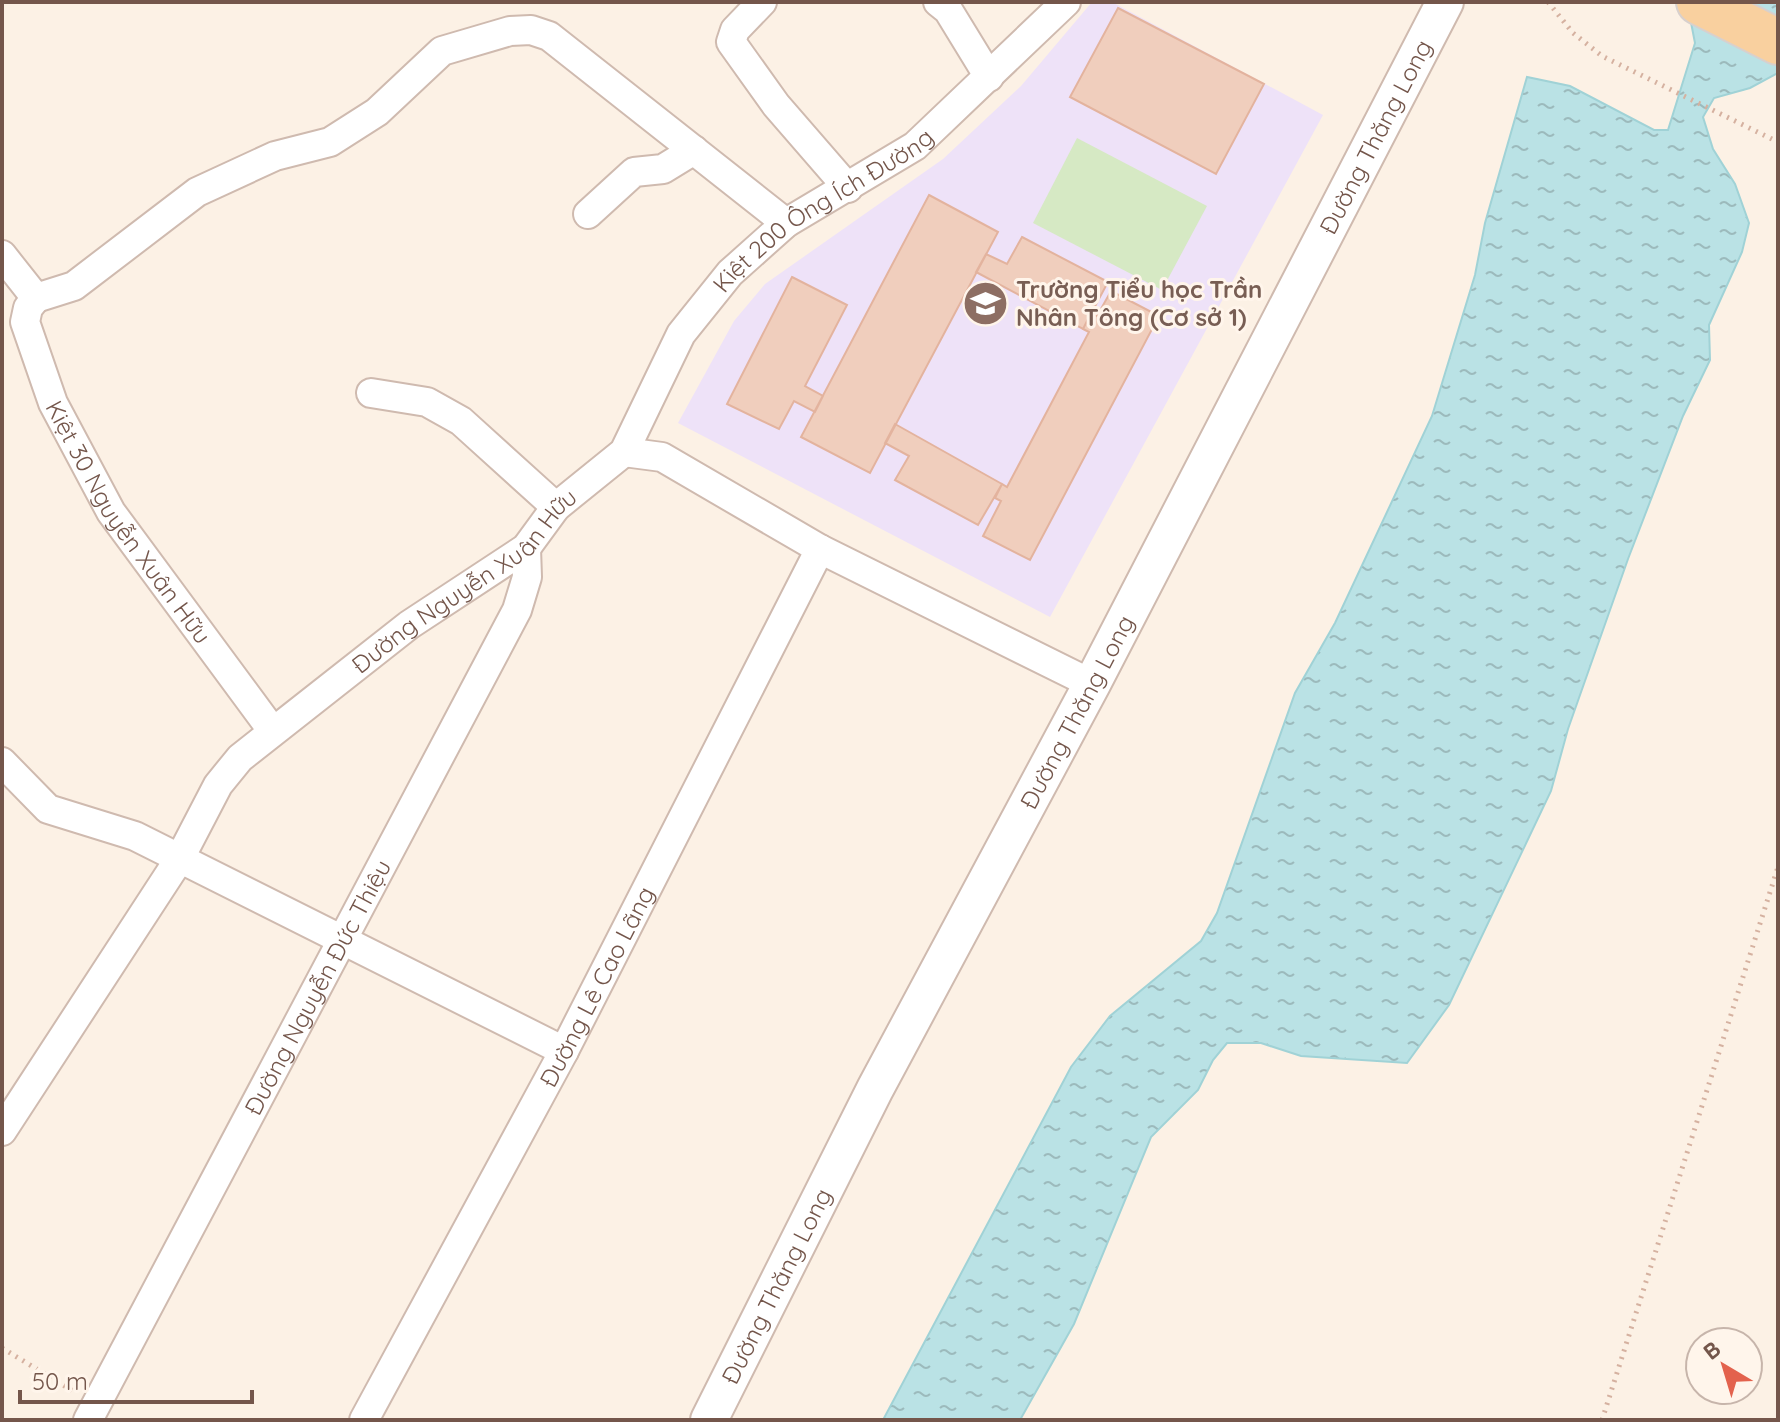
<svg xmlns="http://www.w3.org/2000/svg" width="1780" height="1422" viewBox="0 0 1780 1422" font-family="Quicksand,sans-serif">
	<style>
		.education { fill: #eee2f8 }
		.garden { fill: #d6e9c4 }
		.water { fill: url(#water-ripples); stroke: #a0d2d6; stroke-width: 2 }
		.building { fill: #f0cebd; stroke: #e3b39e; stroke-width: 2 }
		.lines { fill: none; stroke-linecap: round; stroke-linejoin: round }
		.minor-casing { stroke: #cfbaaf; stroke-width: 32 }
		.tertiary-casing { stroke: #cfbaaf; stroke-width: 40 }
		.primary-casing { stroke: #d8d0cd; stroke-width: 48 }
		.path { stroke: #d5b1a0; stroke-width: 5; stroke-dasharray: 2 6; stroke-linecap: butt }
		.minor { stroke: #fff; stroke-width: 28 }
		.tertiary { stroke: #fff; stroke-width: 36 }
		.primary { stroke: #f9d09f; stroke-width: 44 }
		.labels { text-anchor: middle; dominant-baseline: central; stroke-width: 6; stroke-linejoin: round; paint-order: stroke }
		.street-label { font-size: 24px; fill: #74564b; stroke: #fff5eb }
		.education-label { font-size: 24px; font-weight: bold; fill: #785e54; stroke: #fff5eb; text-anchor: start }
	</style>
	<defs>
		<pattern id="water-ripples" width="26" height="14" patternUnits="userSpaceOnUse" patternTransform="scale(2)"><rect width="26" height="14" fill="#bae2e5"/><path d="M2 4q2-2 4 0t4 0M15 11q2-2 4 0t4 0" fill="none" stroke="#9cbabc"/></pattern>
	</defs>
	<rect width="100%" height="100%" fill="#fcf1e5"/>
	<!-- education -->
	<path class="education" d="M1092,2H1112L1323,115L1050,617L678,423L734,321L765,284L943,159L1021,86Z"/>
	<!-- garden -->
	<path class="garden" d="M1077,138L1207,206L1162,290L1033,223Z"/>
	<!-- water -->
	<path class="water" d="M1687,2H1778V73L1750,88L1714,98L1703,117L1713,149L1735,184L1749,223L1742,252L1709,325L1710,360L1683,416L1628,559L1568,729L1551,791L1449,1005L1407,1063L1301,1056L1261,1043H1227L1213,1060L1198,1090L1151,1137L1074,1324L1020,1420H883L1071,1067L1110,1016L1201,941L1217,913L1295,693L1335,623L1432,416L1475,275L1485,223L1527,77L1570,86L1654,130H1668L1695,43Z"/>
	<!-- building -->
	<path class="building" d="M1118,8L1264,84L1216,174L1070,97Z
		M929,195L998,232L870,473L801,437Z
		M1022,237L1108,282L1083,329L976,272L986,254L1007,264Z
		M792,277L847,305L805,386L823,396L815,412L794,401L779,429L727,404Z
		M1111,291L1159,316L1030,560L983,536L1001,501L995,498L1002,484L1007,487L1089,332L1083,329L1091,313L1097,316Z
		M895,424L1002,484L978,525L895,480L909,456L885,443Z"/>
	<g class="lines">
		<defs>
			<g id="minor">
				<path d="M762,2L735,30L731,42L776,105L848,188"/>
				<path d="M938,2L948,10L989,77"/>
				<path d="M588,214L634,172L663,169L694,150"/>
				<path d="M2,255L36,298"/>
				<path d="M36,298L74,286L197,192L275,156L330,142L377,112L442,51L510,31L531,30L549,36L786,223"/>
				<path id="s1" d="M36,298L28,308L25,322L53,403L111,512L272,730"/>
				<path d="M371,393L427,402L461,421L556,507"/>
				<path d="M624,452L662,457L820,549L1092,684"/>
				<path d="M2,762L48,809L135,836L564,1051"/>
				<path id="s2" d="M2,1131L180,858L218,785L240,758L409,625L526,548L556,507L624,452L681,334L730,273L786,223L915,146L1066,2"/>
				<path id="s3" d="M88,1420L517,610L527,577L526,548"/>
				<path id="s4" d="M364,1420L564,1051L820,549"/>
			</g>
			<g id="tertiary">
				<path id="s5" d="M709,1420L875,1089L1092,684L1445,2"/>
			</g>
			<path id="primary" d="M1699,2L1778,42"/>
		</defs>
		<!-- minor casing -->
		<use href="#minor" class="minor-casing"/>
		<!-- tertiary casing -->
		<use href="#tertiary" class="tertiary-casing"/>
		<!-- primary casing -->
		<use href="#primary" class="primary-casing"/>
		<!-- path -->
		<path class="path" d="M1548,2L1573,33L1602,56L1778,142
			M2,1348L73,1391
			M1602,1420L1778,867"/>
		<!-- minor -->
		<use href="#minor" class="minor"/>
		<!-- tertiary -->
		<use href="#tertiary" class="tertiary"/>
		<!-- primary -->
		<use href="#primary" class="primary"/>
	</g>
	<!-- icons -->
	<defs>
		<symbol id="school-disc" viewBox="-11 -11 22 22"><circle r="9.5" fill="#8d6e63" stroke="#fff5eb"/><path d="M0-5L7-2L0 1L-7-2ZM-4 1L0 2.5L4 1V4Q0 6-4 4Z" fill="#fff"/></symbol>
	</defs>
	<g fill-rule="evenodd">
		<use href="#school-disc" x="960" y="278" width="51" height="51"/>
	</g>
	<g class="labels">
		<!-- street labels -->
		<g class="street-label">
			<text stroke="none"><textPath href="#s5" startOffset="1446">Đường Thăng Long</textPath></text>
			<text stroke="none"><textPath href="#s2" startOffset="1258">Kiệt 200 Ông Ích Đường</textPath></text>
			<text stroke="none"><textPath href="#s1" startOffset="254">Kiệt 30 Nguyễn Xuân Hữu</textPath></text>
			<text stroke="none"><textPath href="#s2" startOffset="730">Đường Nguyễn Xuân Hữu</textPath></text>
			<text stroke="none"><textPath href="#s5" startOffset="798">Đường Thăng Long</textPath></text>
			<text stroke="none"><textPath href="#s3" startOffset="490">Đường Nguyễn Đức Thiệu</textPath></text>
			<text stroke="none"><textPath href="#s4" startOffset="492">Đường Lê Cao Lãng</textPath></text>
			<text stroke="none"><textPath href="#s5" startOffset="150">Đường Thăng Long</textPath></text>
		</g>
		<!-- education labels -->
		<g class="education-label">
			<text x="1016" y="289">Trường Tiểu học Trần<tspan x="1016" dy="28">Nhân Tông (Cơ sở 1)</tspan></text>
		</g>
	</g>
	<!-- border -->
	<rect width="1780" height="1422" fill="none" stroke="#74564b" stroke-width="8"/>
	<!-- north arrow -->
	<g transform="translate(1724 1366) rotate(322)"><circle r="38" fill="#fff5eb" stroke="#c7b5ab" stroke-width="2"/>
	<path d="M0-6L14 30L0 20L-14 30Z" fill="#e3624d"/>
	<text y="-12" font-size="22" font-weight="bold" text-anchor="middle" fill="#74564b">B</text>
	</g>
	<!-- scale -->
	<path d="M20 1390v12h232v-12" fill="none" stroke="#74564b" stroke-width="4"/>
	<text x="32" y="1390" font-size="24" fill="#74564b" stroke="#fff5eb" stroke-width="6" paint-order="stroke">50 m</text>
</svg>
